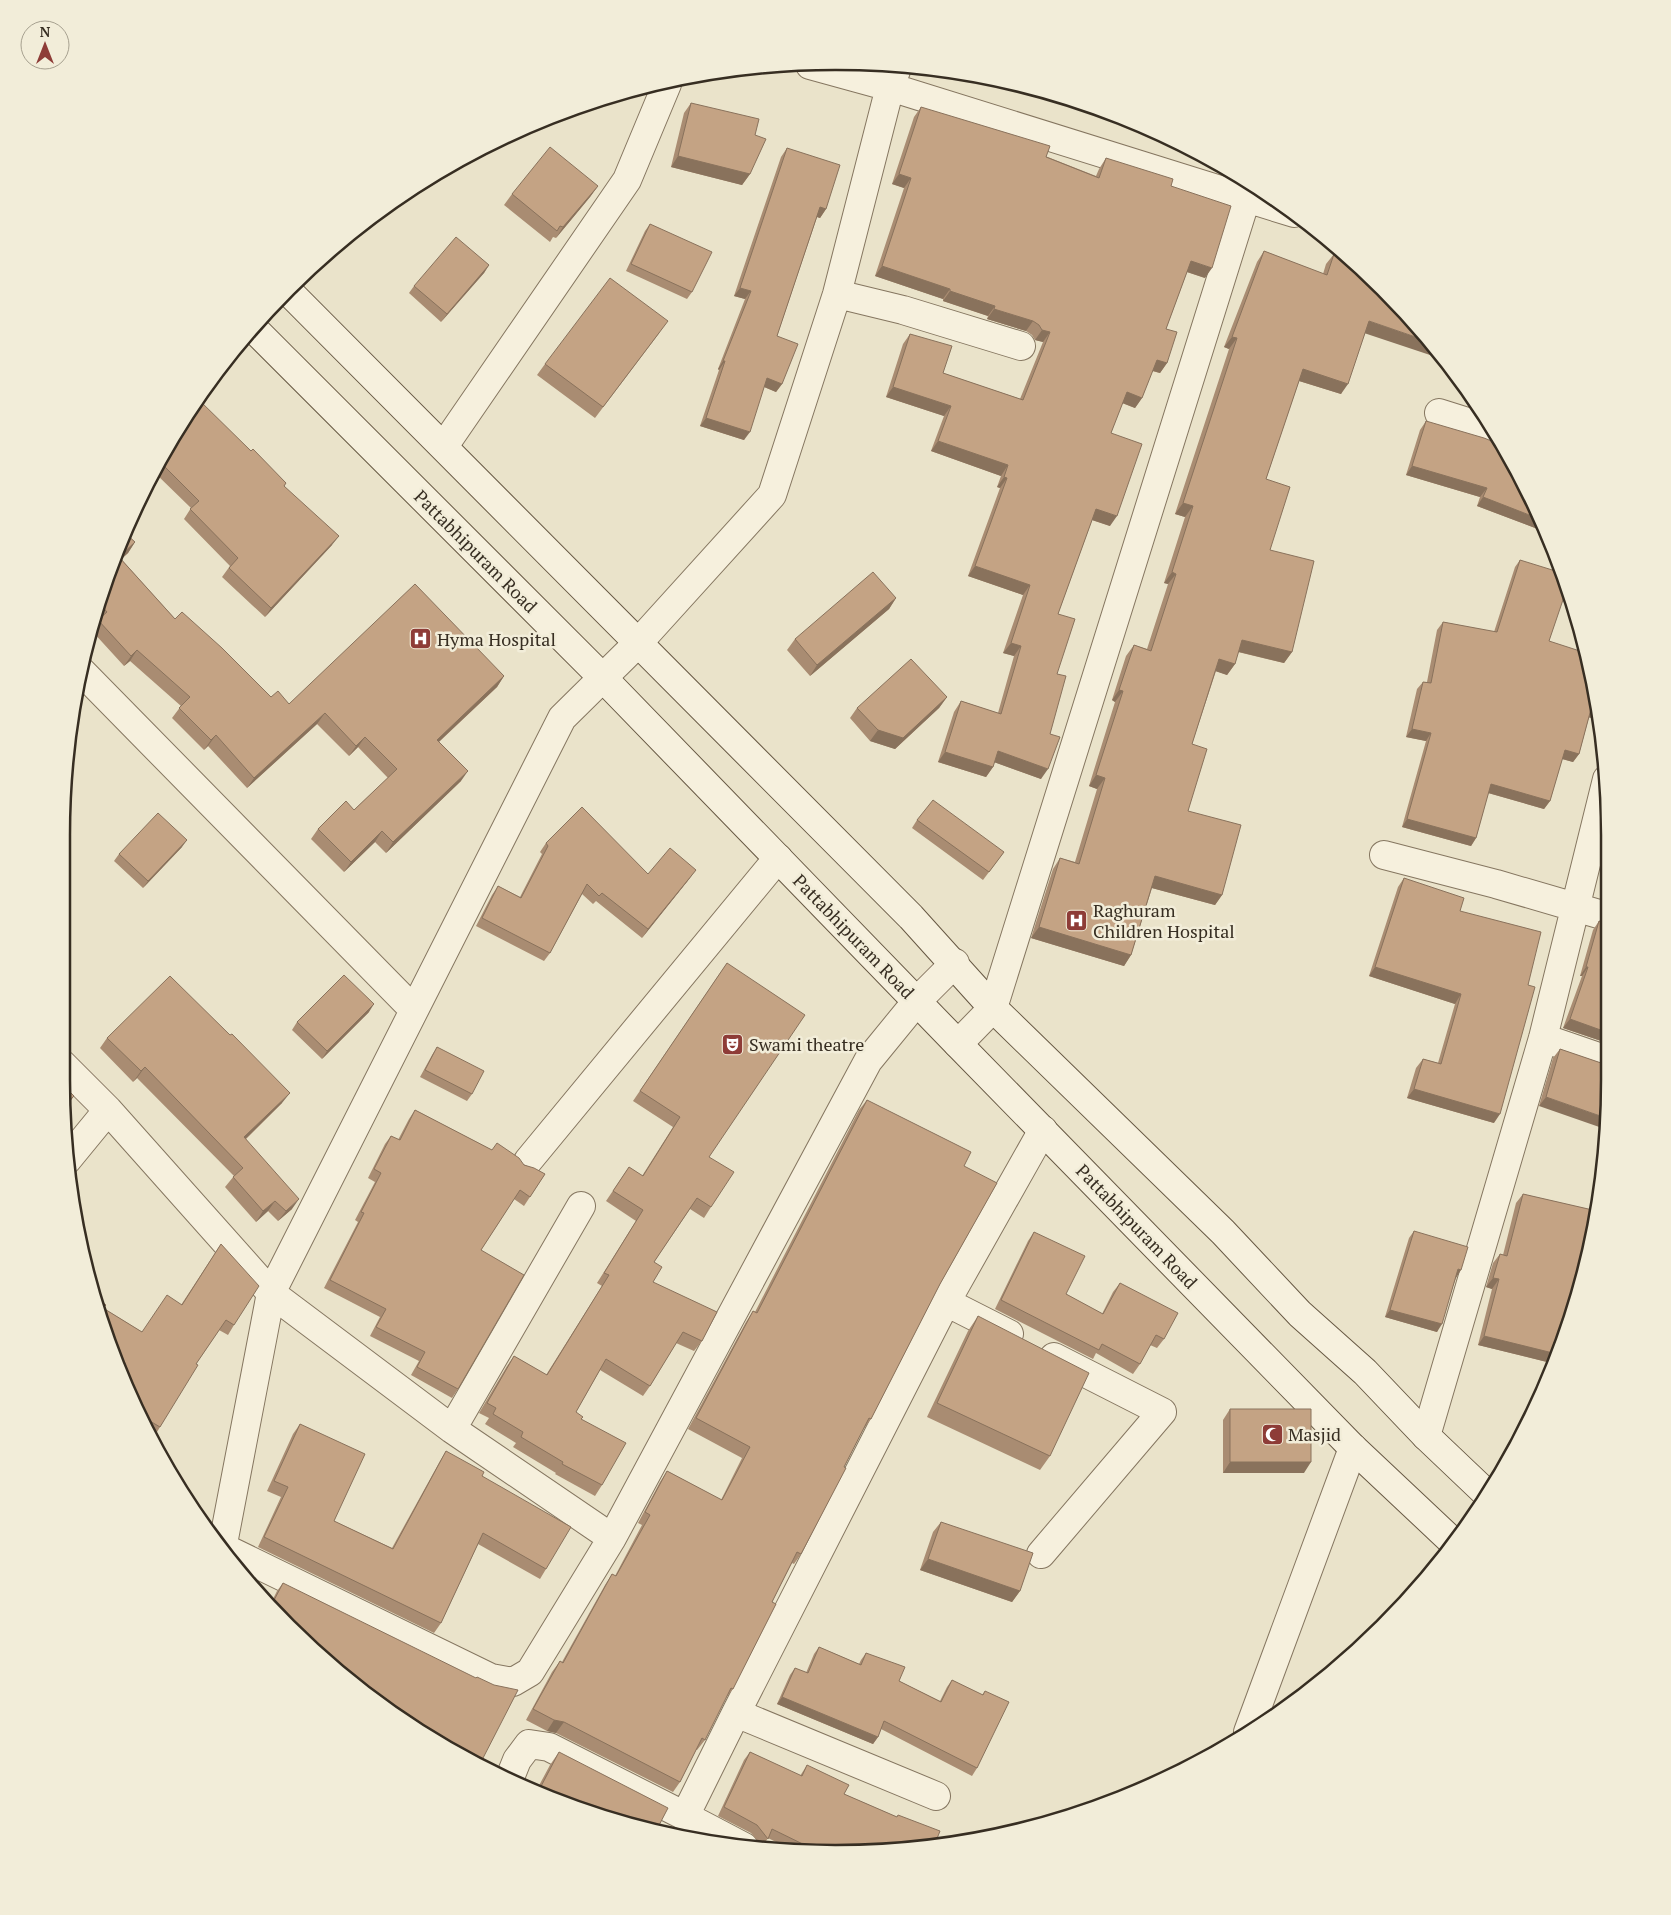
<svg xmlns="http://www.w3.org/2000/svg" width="1671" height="1915" viewBox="0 0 1671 1915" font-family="'PT Serif',serif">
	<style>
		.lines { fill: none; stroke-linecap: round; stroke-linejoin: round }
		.street-casing { stroke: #857660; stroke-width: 30 }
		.secondary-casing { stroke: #675843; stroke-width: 30 }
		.street { stroke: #f6f0dd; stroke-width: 28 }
		.secondary { stroke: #f6f0dd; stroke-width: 28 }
		.wall { fill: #a98c72 }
		.shaded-wall { fill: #89725c }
		.building { fill: #c4a384; stroke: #89725c }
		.labels { text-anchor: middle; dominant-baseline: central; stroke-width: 5; stroke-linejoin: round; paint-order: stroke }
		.street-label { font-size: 18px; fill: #372e22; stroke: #f2edd9 }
		.poi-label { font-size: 18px; fill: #372e22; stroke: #f2edd9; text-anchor: start }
		.rim { fill: none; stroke: #372e22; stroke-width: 2.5 }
	</style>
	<rect width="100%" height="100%" fill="#eae3ca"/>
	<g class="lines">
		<defs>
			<path id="street" d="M810,65L890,87L1294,213
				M837,294L903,310L1021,346
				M1439,413L1493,430
				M444,446L627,180L667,84
				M82,672L414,1010
				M1384,855L1496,884L1609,917
				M1543,1038L1610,1061
				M958,1044L993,1008L1250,186
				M62,1064L108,1110L271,1293L452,1429L612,1538
				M67,1160L108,1110
				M528,1161L778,858
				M946,1302L1009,1334
				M452,1429L581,1206
				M1426,1436L1543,1038L1607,779
				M222,1547L491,1678L513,1682L530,1672L612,1538L868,1061L917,1001L955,963
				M222,1549L271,1293L562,718L638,643L772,495L837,294L890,87L898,65
				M1041,1554L1162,1412L1054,1357
				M736,1713L936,1796
				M1248,1732L1353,1448
				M509,1780L517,1760L529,1744L549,1747L685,1816L736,1713L946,1302L1043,1130
				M685,1816L744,1847"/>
			<path id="secondary" d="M289,292L911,917L993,1008L1223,1232L1300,1314L1365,1372L1426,1436L1487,1494
				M254,329L602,677L958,1044L1353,1448L1454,1543"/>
		</defs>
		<!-- street casing -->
		<use href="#street" class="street-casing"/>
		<!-- secondary casing -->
		<use href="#secondary" class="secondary-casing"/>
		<!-- street -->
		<use href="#street" class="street"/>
		<!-- secondary -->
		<use href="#secondary" class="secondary"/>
	</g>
	<!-- wall -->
	<path class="wall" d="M691,103L755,135L750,174L742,185L671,167L684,113Z
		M921,107L1096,176L1099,169L1106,158L1171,186L1205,278L1187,272L1166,329L1167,363L1160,373L1152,371L1142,398L1135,408L1122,403L1111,433L1110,526L1092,520L1058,614L1057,674L1050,734L1041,779L994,762L993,767L986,777L938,762L954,712L961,701L998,713L1014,656L1003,653L1023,595L968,576L1000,488L997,487L1001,476L931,451L944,416L886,397L903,344L910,334L943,373L1020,399L1043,342L1035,340L1032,335L1026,331L987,319L988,316L943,301V299L875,276L904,188L892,184L914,117Z
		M787,148L826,209L820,218L817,217L777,336L782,384L776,392L764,387L744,440L700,426L719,370L718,369L745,299L734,296L781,157Z
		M598,186L590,197L556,238L553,237L550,242L504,205L512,194Z
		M650,224L692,292L687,299L626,271L645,231Z
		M1264,251L1323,274L1326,264L1334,254L1365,333L1341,394L1299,381L1266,479L1270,550L1292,652L1284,663L1238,652L1235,664L1227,675L1216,671L1192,744L1188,811L1222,895L1215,905L1152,888L1131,955L1124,966L1031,938L1053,869L1060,858L1075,862L1097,789L1089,786L1115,702L1112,700L1126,656L1134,645L1147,649L1168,584L1164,583L1185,517L1175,514L1229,349L1224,347L1257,262Z
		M489,265L484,273L441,322L409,293L414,286Z
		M660,332L595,418L537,375L545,364Z
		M1426,421L1543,531L1477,506L1480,497L1406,475L1420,430Z
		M165,449L251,451L286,483L284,486L332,545L265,617L222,577L230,566L184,519L191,508L154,472Z
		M126,534L135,542L128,553L121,559L175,619L271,697L289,704L504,676L497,687L439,742L461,781L386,853L375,842L344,872L311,839L318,829L354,810L388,778L358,747L349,756L317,724L247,788L208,746L204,750L172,718L181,706L130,661L124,666L92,631L93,627L98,620L95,618L102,586Z
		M1520,560L1549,641L1592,718L1589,717L1579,754L1573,762L1562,759L1550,801L1544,809L1488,793L1476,838L1471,846L1402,827L1426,741L1406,737L1417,689L1423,682H1427L1437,630L1443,622L1494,632L1515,567Z
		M896,598L889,609L810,676L787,650L795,639Z
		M947,697L939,708L895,749L870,741L850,718L857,708Z
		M917,820L1004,852L983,880L912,828Z
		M546,843L648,874L690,878L642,938L596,901L593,904L582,894L550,953L544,961L476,926L492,895L498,886L520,897L542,854L540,852Z
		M182,847L143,888L114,861L119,854Z
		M1404,878L1460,911L1494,1123L1407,1098L1416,1068L1423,1059L1438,1063L1455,1004L1369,976L1398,887Z
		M1599,921L1610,1044L1563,1028L1582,976H1580L1593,930Z
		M727,963L709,1157L711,1207L704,1218L690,1209L654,1262L653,1282L702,1341L694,1351L676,1343L650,1386L643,1396L600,1370L576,1412L581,1419L602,1485L595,1496L555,1474L556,1473L513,1447L516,1443L485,1424L489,1418L479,1413L507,1366L514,1356L546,1375L602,1286L597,1283L636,1221L606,1201L629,1167L642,1176L673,1127L633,1101Z
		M369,1012L322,1059L292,1030L297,1022Z
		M107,1038L282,1103L246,1139L292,1209L278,1221L268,1211L256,1222L225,1187L234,1176L137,1078L133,1082L100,1048Z
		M437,1047L472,1094L467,1101L420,1077L432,1055Z
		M1560,1049L1610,1066L1539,1106L1553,1058Z
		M867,1100L964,1166L940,1284L871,1419L863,1430L844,1467L801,1554L794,1564L792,1563L772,1602L733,1689L725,1699L705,1740L697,1750H696L680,1782L673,1792L556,1733L547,1731L526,1720L552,1672L560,1661L562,1662L605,1585L612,1574L615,1576L642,1525L638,1523L660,1482L667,1471L721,1500L742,1458L688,1429L746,1322L753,1311L755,1312L859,1110Z
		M415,1110L492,1150L545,1174L524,1206L514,1199L481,1250L458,1389L452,1398L411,1375L419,1361L370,1336L380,1317L324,1288L358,1222L355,1220L375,1182L368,1178L385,1144L391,1136L398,1140L409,1119Z
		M1523,1194L1596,1211L1597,1209L1595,1230L1560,1341L1551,1363L1478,1345L1492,1289L1486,1287L1493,1263L1500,1254L1503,1255L1516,1203Z
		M1414,1231L1456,1278L1437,1332L1385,1317L1409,1238Z
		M1034,1232L1066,1294L1102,1314L1113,1292L1120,1283L1164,1339L1157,1348L1150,1345L1140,1364L1133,1374L1096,1353L1093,1359L995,1309L1028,1241Z
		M221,1244L234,1325L228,1335L219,1330L196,1364L160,1427L154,1437L147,1433L141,1422L94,1296L103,1308L142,1332L181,1305Z
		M978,1316L1050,1456L1040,1470L927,1417L968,1331Z
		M1230,1409L1304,1473H1223V1420Z
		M300,1424L334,1521L392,1548L440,1461L446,1451L482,1476L546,1569L540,1579L478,1544L441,1623L434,1633L258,1547L281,1497L267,1491L293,1434Z
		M941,1522L1020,1591L1012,1602L920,1570L933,1532Z
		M283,1583L482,1760L479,1765L449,1750L364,1694L270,1605L277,1591Z
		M1383,1618L1388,1620L1375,1633L1377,1627Z
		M819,1647L859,1664L861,1660L866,1653L899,1681L940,1701L947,1687L952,1680L982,1695L985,1691L977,1768L972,1776L881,1729L878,1737L873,1744L777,1704L790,1675L795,1668L806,1673L814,1654Z
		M1277,1706L1282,1708L1271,1716V1715Z
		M559,1752L539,1795L535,1793L550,1765Z
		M750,1752L800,1776L807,1765L844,1794L897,1817L898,1815L886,1852L790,1849L768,1838L762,1847L751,1833L718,1816L744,1760Z"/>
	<!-- shaded-wall -->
	<path class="shaded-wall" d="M678,156L750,174L742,185L671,167Z
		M899,174L911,178L904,188L892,184Z
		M598,186L590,197L556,238L563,227Z
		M820,207L826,209L820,218L814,216Z
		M1191,261L1212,268L1205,278L1184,271Z
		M489,265L484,273L441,322L447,314Z
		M882,266L950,289L943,299L875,276Z
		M740,288L751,291L745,299L734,296Z
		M950,291L995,306L988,316L943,301Z
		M994,309L1033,321L1026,331L987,319Z
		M1369,321L1430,342L1442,359L1361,332Z
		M1042,330L1050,332L1043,342L1035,340Z
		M1232,337L1237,338L1229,349L1224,347Z
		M1157,360L1167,363L1160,373L1150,370Z
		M723,361H725L719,370L718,369Z
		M1303,369L1348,384L1341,394L1296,380Z
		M767,378L782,384L776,392L762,386Z
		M893,387L951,406L944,416L886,397Z
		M1127,392L1142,398L1135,408L1120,402Z
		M706,418L750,432L744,440L700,426Z
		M938,441L1008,465L1001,476L931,451Z
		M1412,466L1487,488L1480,497L1406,475Z
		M1004,477L1007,478L1000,488L997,487Z
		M1483,497L1537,518L1543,531L1477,506Z
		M1183,503L1193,506L1185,517L1175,514Z
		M1096,509L1117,516L1110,526L1089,519Z
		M339,536L332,545L265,617L271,608Z
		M135,542L128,553L112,568L119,557Z
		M975,566L1030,585L1023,595L968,576Z
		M1172,572L1176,574L1168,584L1164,583Z
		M896,598L889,609L810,676L817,665Z
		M1242,640L1292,652L1284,663L1235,651Z
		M1011,643L1021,646L1014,656L1003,653Z
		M137,650L130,661L124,666L131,656Z
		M1219,659L1235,664L1227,675L1212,670Z
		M504,676L497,687L430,750L437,740Z
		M1119,690L1123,691L1115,702L1112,700Z
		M947,697L939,708L895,749L870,741L878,730Z
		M1591,709L1598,711L1592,718L1586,717Z
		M325,713L317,724L247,788L254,778Z
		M1412,729L1431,733L1426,741L1406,737Z
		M216,735L208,746L204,750L211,740Z
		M365,737L358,747L349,756L356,746Z
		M1565,750L1579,754L1573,762L1559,758Z
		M998,751L1048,769L1041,779L991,761Z
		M945,752L993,767L986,777L938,762Z
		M468,771L461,781L386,853L393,842Z
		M1096,775L1105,778L1097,789L1089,786Z
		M1491,784L1550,801L1544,809L1485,792Z
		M1407,819L1476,838L1471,846L1402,827Z
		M382,831L375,842L344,872L351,862Z
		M187,840L182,847L143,888L148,881Z
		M696,870L690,878L642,938L648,929Z
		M1155,876L1222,895L1215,905L1148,887Z
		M1039,927L1131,955L1124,966L1031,938Z
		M1375,967L1461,994L1455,1004L1369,976Z
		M1586,967H1588L1582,976H1580Z
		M374,1004L369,1012L322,1059L327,1051Z
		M1570,1019L1609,1033L1610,1044L1563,1028Z
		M145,1067L137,1078L133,1082L141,1071Z
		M1414,1089L1500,1114L1494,1123L1407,1098Z
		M290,1093L282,1103L237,1147L244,1137Z
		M74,1096L67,1106L63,1110V1107Z
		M1546,1097L1606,1118L1605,1129L1539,1106Z
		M299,1199L292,1209L278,1221L286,1211Z
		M275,1201L268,1211L256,1222L263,1211Z
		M1458,1269L1461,1270L1456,1278L1453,1277Z
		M1493,1278L1499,1279L1492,1289L1486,1287Z
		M1390,1310L1442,1324L1437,1332L1385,1317Z
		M1563,1331H1564L1561,1341L1556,1340Z
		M1484,1336L1557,1354L1551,1363L1478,1345Z
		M1230,1462H1311L1304,1473H1223Z
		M928,1559L1020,1591L1012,1602L920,1570Z
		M782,1697L878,1737L873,1744L777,1704Z
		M554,1720L564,1722L556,1733L547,1731Z"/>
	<!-- building -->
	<path class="building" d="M691,103L759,119L755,135L766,139L750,174L678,156Z
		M921,107L1050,146L1046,157L1099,178L1106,158L1173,179L1171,186L1231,206L1212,268L1191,261L1166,329L1177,332L1167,363L1157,360L1142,398L1127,392L1111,433L1142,444L1117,516L1096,509L1058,614L1075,619L1057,674L1066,676L1050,734L1060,737L1048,769L998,751L993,767L945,752L961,701L1001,714L1021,646L1011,643L1030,585L975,566L1007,478L1004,477L1008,465L938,441L951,406L893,387L910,334L952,346L943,373L1023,400L1050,332L1042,330L1039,325L1033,321L994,309L995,306L950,291V289L882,266L911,178L899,174Z
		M550,147L598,186L563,227L560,226L557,231L512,194Z
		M787,148L840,165L826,209L820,207L777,336L798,344L782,384L767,378L750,432L706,418L725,361H723L751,291L740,288Z
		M650,224L712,252L692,292L631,264Z
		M456,237L489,265L447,314L414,286Z
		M1264,251L1327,275L1334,254L1346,258L1418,325L1430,342L1369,321L1348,384L1303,369L1266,479L1290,487L1270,550L1314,561L1292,652L1242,640L1235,664L1219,659L1192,744L1207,749L1188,811L1241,825L1222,895L1155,876L1131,955L1039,927L1060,858L1079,864L1105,778L1096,775L1123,691L1119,690L1134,645L1151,651L1176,574L1172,572L1193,506L1183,503L1237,338L1232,337Z
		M610,278L668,321L603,407L545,364Z
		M198,399L251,451L253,449L286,483L284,486L339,536L271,608L229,568L238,558L190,509L199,501L159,461L165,449Z
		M1426,421L1484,438L1504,446L1537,518L1483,497L1487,488L1412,466Z
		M126,534L135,542L119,557L175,619L182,612L222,648L271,697L278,691L289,704L415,584L504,676L437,740L468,771L393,842L382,831L351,862L318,829L346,801L354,810L397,769L365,737L356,746L325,713L254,778L216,735L211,740L179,708L190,697L137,650L131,656L98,620L107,612L99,603L102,586Z
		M1520,560L1562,573L1568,585L1549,641L1586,653L1595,685L1598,711L1591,709L1579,754L1565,750L1550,801L1491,784L1476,838L1407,819L1431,733L1412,729L1423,682L1431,683L1443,622L1497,632Z
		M873,572L896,598L817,665L795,639Z
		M911,659L947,697L903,738L878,730L857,708Z
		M933,800L1004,852L989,872L917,820Z
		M582,807L648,874L670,848L696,870L648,929L602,893L599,896L587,884L550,953L482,918L498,886L521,898L548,846L546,843Z
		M158,813L187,840L148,881L119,854Z
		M1404,878L1464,898L1460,911L1541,932L1528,985L1535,987L1500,1114L1414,1089L1423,1059L1441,1064L1461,994L1375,967Z
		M1599,921L1609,924V1033L1570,1019L1588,967H1586Z
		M727,963L805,1015L709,1157L734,1172L711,1207L697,1198L654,1262L662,1267L653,1282L717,1312L702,1341L683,1332L650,1386L606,1359L576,1412L583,1417L581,1419L626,1443L602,1485L562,1464L563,1462L521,1437L523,1432L493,1414L496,1408L487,1403L514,1356L547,1375L609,1275L604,1273L643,1210L613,1191L629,1167L643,1176L680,1117L640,1091Z
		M344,975L374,1004L327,1051L297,1022Z
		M170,976L230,1035L232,1034L290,1093L244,1137L299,1199L286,1211L275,1201L263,1211L233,1177L243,1168L145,1067L141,1071L107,1038Z
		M437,1047L484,1071L472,1094L425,1070Z
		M1560,1049L1610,1066V1080L1606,1118L1546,1097Z
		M61,1083L74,1096L63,1107Z
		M867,1100L971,1152L964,1166L997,1183L940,1284L871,1419L869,1418L844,1467L846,1468L801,1554L797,1552L772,1602L776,1604L733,1689L731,1688L705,1740L702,1738L680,1782L564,1722L554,1720L533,1709L560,1661L563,1663L612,1574L616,1576L650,1515L645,1512L667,1471L722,1500L750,1447L696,1418L753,1311L757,1313Z
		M415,1110L492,1150L497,1143L519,1158L524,1165L534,1168L545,1174L530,1197L520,1190L481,1250L524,1275L458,1389L417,1367L425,1352L376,1327L386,1309L330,1280L364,1213L361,1212L381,1173L374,1169L391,1136L400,1140Z
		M1523,1194L1597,1211L1595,1230L1564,1331H1563L1557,1354L1484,1336L1499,1279L1493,1278L1500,1254L1507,1256Z
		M1414,1231L1468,1247L1461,1270L1458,1269L1442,1324L1390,1310Z
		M1034,1232L1085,1256L1066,1294L1103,1314L1120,1283L1178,1313L1164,1339L1156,1335L1140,1364L1102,1344L1099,1350L1001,1300Z
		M221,1244L259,1286L234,1325L226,1320L196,1364L198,1365L160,1427L138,1414L94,1296L106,1305L103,1308L142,1332L167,1295L182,1305Z
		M978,1316L1089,1373L1050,1456L937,1403Z
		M1230,1409H1311V1462H1230Z
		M300,1424L365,1454L334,1521L393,1549L446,1451L484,1472L482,1476L571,1527L546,1569L483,1533L441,1623L264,1537L288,1487L274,1481Z
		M171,1474L178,1477L176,1482Z
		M941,1522L1033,1553L1020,1591L928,1559Z
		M283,1583L476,1678L477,1677L494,1685L518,1690L482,1760L442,1740L440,1744L364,1694L271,1606Z
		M1383,1618L1388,1620L1379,1629Z
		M819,1647L861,1665L866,1653L905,1667L899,1681L941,1702L952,1680L983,1695L985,1691L1009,1702L977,1768L884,1721L878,1737L782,1697L795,1668L808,1673Z
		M1277,1706L1282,1708L1275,1712Z
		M559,1752L668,1808L656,1831L635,1827L537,1794Z
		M750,1752L802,1776L807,1765L849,1785L844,1794L897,1817L898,1815L940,1831L934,1846L886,1852L828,1850L819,1846L818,1850H815L772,1829L768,1839L757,1825L724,1807Z"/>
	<!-- icons -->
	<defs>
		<symbol id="hospital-square" viewBox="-11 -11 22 22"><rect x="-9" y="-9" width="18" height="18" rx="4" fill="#8e3c37" stroke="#f2edd9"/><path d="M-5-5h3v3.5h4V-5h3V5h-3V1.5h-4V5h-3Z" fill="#fff"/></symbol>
		<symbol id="theatre-square" viewBox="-11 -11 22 22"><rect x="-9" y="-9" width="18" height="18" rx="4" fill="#8e3c37" stroke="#f2edd9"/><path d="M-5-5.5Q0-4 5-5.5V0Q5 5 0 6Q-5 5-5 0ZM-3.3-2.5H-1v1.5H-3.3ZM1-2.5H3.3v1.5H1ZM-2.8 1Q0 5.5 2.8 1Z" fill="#fff"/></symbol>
		<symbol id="mosque-square" viewBox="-11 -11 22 22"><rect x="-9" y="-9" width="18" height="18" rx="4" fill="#8e3c37" stroke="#f2edd9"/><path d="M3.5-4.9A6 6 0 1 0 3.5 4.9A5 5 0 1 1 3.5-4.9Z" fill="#fff"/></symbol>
	</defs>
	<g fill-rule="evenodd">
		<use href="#hospital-square" x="408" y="626" width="25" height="25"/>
		<use href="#hospital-square" x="1064" y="908" width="25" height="25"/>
		<use href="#theatre-square" x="720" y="1032" width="25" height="25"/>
		<use href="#mosque-square" x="1260" y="1422" width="25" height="25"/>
	</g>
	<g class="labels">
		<!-- street labels -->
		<g class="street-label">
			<text transform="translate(476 551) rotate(45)">Pattabhipuram Road</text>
			<text transform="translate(854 936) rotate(46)">Pattabhipuram Road</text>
			<text transform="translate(1137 1226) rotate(46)">Pattabhipuram Road</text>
		</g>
		<!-- poi labels -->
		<g class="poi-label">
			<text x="437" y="639">Hyma Hospital</text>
			<text x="1093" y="910">Raghuram<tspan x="1093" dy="21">Children Hospital</tspan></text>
			<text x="749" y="1044">Swami theatre</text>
			<text x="1288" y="1434">Masjid</text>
		</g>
	</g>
	<!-- crop -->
	<path d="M0 0H1671V1915H0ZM835 70H836A765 765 0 0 1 1601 835V1080A765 765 0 0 1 836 1845H835A765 765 0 0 1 70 1080V835A765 765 0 0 1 835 70Z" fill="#f2edd9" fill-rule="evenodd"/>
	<path class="rim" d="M835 70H836A765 765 0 0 1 1601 835V1080A765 765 0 0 1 836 1845H835A765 765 0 0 1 70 1080V835A765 765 0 0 1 835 70Z"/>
	<!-- north arrow -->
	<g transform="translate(45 45)"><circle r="24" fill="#f2edd9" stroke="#a7a190"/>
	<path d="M0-4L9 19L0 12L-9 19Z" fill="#8e3c37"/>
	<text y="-8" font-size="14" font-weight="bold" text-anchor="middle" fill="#372e22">N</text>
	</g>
</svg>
